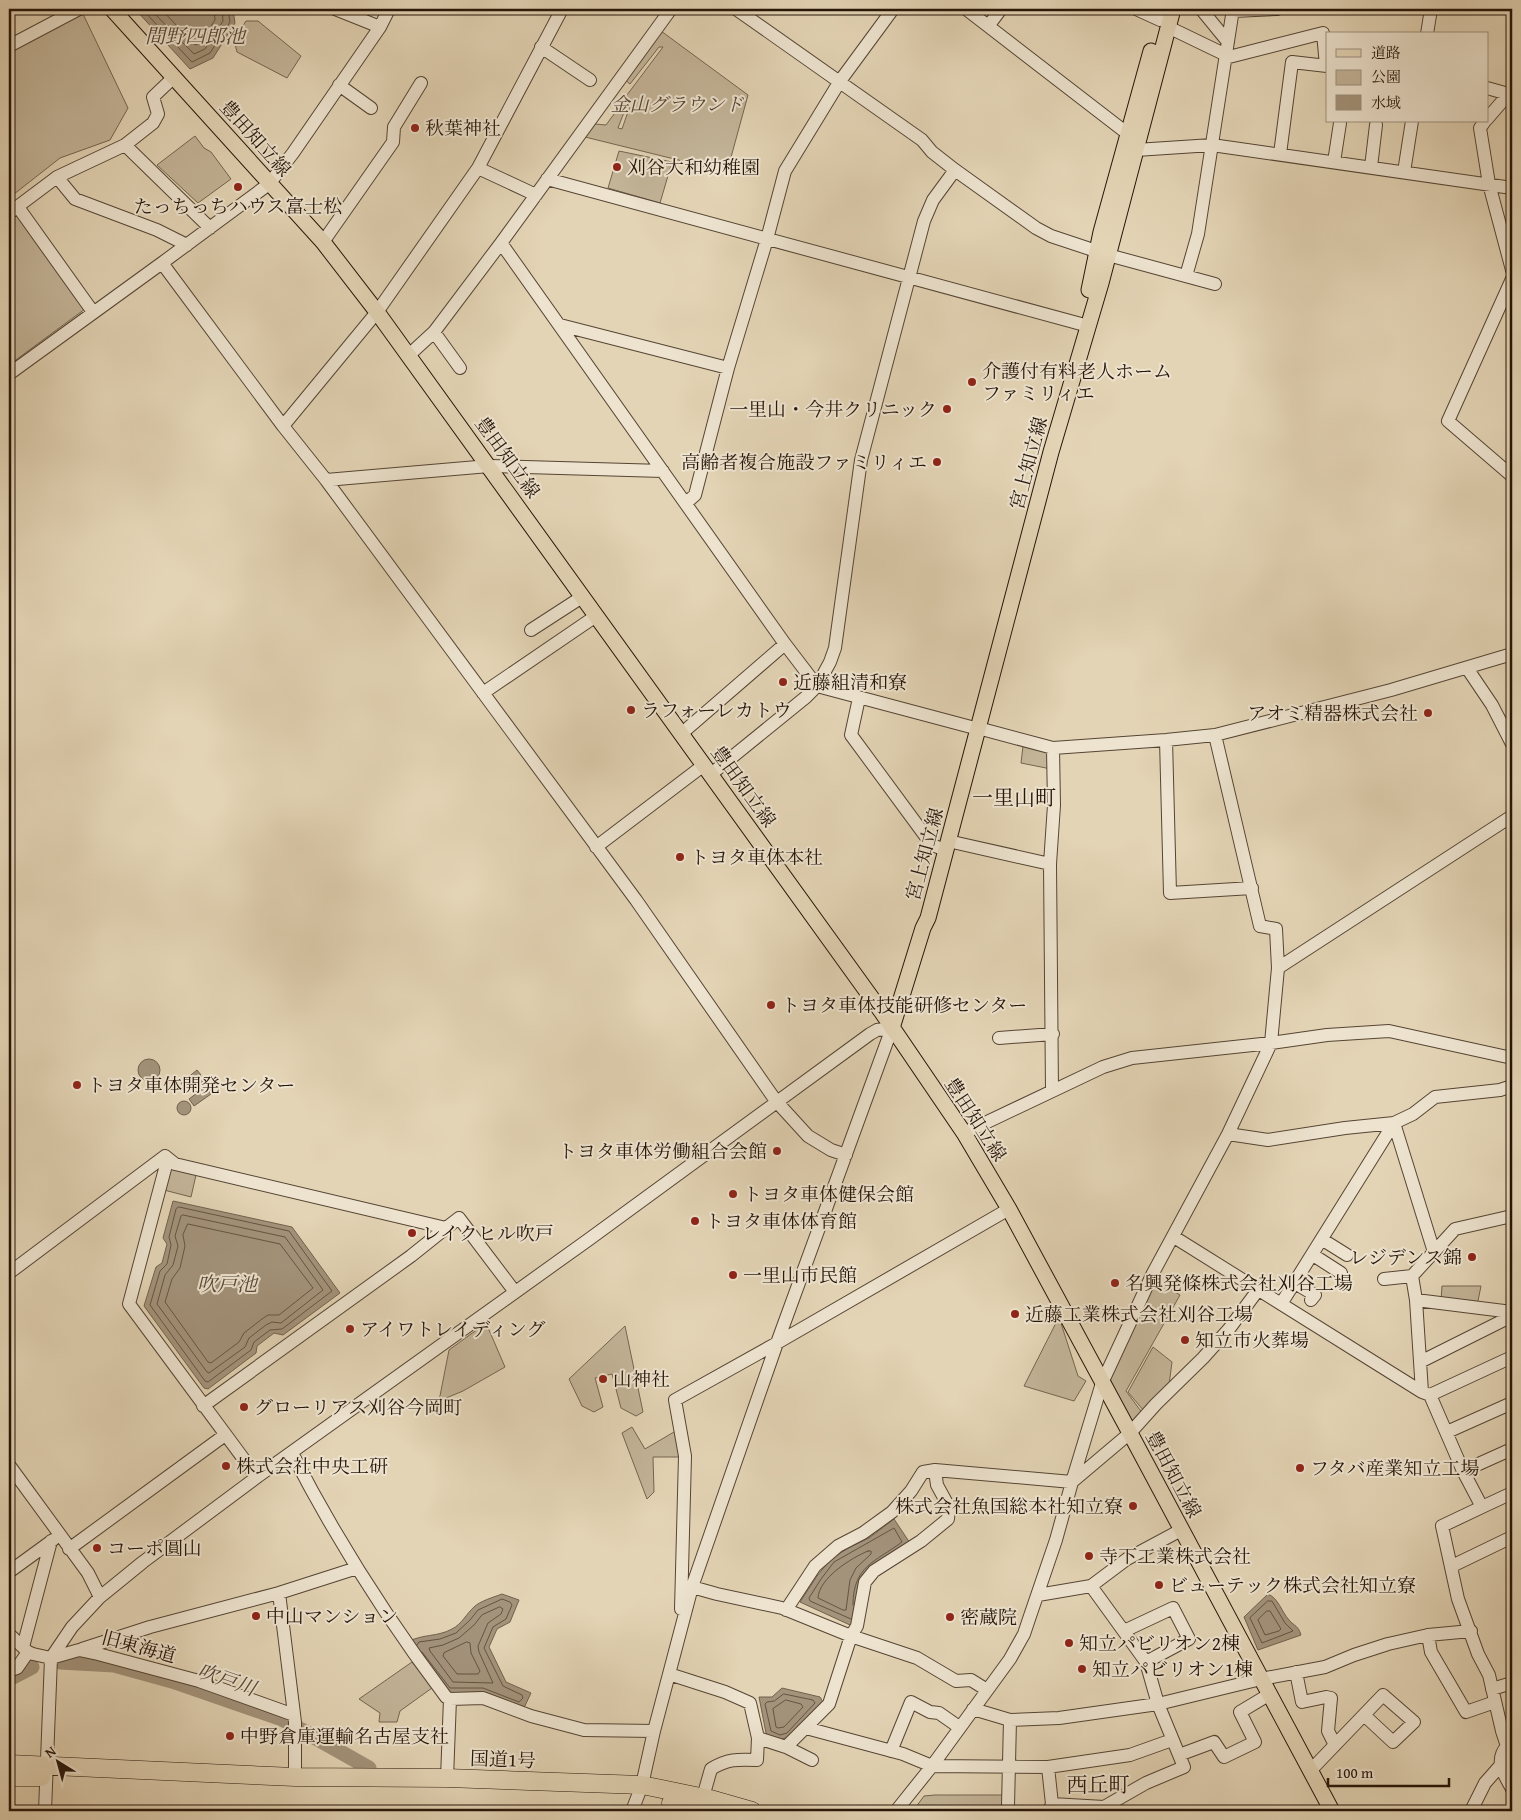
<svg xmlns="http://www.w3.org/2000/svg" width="1521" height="1820" viewBox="0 0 1521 1820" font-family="'Gentium Book Plus','Noto Serif JP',serif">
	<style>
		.green { fill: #c3b498; stroke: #746450 }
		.water { fill: #a3937b; stroke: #71614d }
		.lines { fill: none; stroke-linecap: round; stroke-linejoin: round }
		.shore { stroke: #645442; stroke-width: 1 }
		.stream { stroke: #71614d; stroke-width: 2.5 }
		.river { stroke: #a3937b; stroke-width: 15 }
		.minor-casing { stroke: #554534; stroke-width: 14 }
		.major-casing { stroke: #261509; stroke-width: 17 }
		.highway-casing { stroke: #261509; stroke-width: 19 }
		.minor { stroke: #ede3cf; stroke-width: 12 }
		.major { stroke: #e3d4b5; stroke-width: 15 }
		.highway { stroke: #e3d4b5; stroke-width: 18 }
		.poi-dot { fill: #8f2418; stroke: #ede3cf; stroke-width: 2 }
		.labels { text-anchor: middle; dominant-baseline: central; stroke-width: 4; stroke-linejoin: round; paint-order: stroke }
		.park-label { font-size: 19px; font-style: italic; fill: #554534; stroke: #ede3cf }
		.poi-label { font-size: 19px; fill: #261509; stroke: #ede3cf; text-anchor: start }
		.street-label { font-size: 19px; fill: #261509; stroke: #ede3cf }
		.water-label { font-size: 20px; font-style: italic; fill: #584737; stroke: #ede3cf }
		.quarter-label { font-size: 21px; fill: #261509; stroke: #ede3cf }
	</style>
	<rect width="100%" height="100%" fill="#e3d4b5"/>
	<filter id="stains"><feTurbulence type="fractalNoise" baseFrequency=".004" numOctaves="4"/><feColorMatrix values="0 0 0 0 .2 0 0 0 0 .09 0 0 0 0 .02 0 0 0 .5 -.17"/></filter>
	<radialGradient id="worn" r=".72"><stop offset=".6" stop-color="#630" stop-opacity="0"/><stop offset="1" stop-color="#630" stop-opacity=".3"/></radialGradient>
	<!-- green -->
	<path class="green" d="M83,14L128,108L110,140L60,158L9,198V50Z
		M246,21H258L301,56L287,78L237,52L234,40Z
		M661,31L748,95L727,172L585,137L595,124L606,125L620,106L626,107L618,128L622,129L630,106L621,103L663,47H659L630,84L624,79Z
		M195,136L204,148L211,152L231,179L198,203L157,165Z
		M619,151L672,162L660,203L608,188Z
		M19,209L89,306L9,365V217Z
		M1023,746L1051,751V769L1021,763Z
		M169,1168L196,1175L191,1197L164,1190Z
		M1156,1280L1180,1295L1126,1391L1143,1414L1133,1425L1108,1381Z
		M1442,1286H1481L1477,1306L1441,1301Z
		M1059,1317L1078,1376L1086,1381L1074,1401L1024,1386Z
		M486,1323L505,1367L463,1391L439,1401L449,1350Z
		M625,1326L643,1412L636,1416L621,1408L612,1374L595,1378L603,1407L594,1412L582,1406L569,1379Z
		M1153,1347L1172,1362L1169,1385L1144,1411L1128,1392Z
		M632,1427L645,1449L679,1429L680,1457H653L654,1492L647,1499L622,1433Z
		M412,1662L432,1688L400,1711L397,1722H379L380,1713L359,1699Z
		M935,1795H1005L1004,1811H913L924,1796Z"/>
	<!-- water -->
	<path class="water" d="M135,9H231L233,10L235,23L213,58L190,69Z
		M138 1070a11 11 0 1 1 22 0a11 11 0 1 1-22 0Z
		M197,1070L201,1075L193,1081L201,1076L205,1080L188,1092L181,1083Z
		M205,1087L211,1094L194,1106L189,1099Z
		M177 1108a7 7 0 1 1 14 0a7 7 0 1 1-14 0Z
		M173,1201L292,1227L340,1293L283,1335L274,1333L257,1346L256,1353L208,1389L204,1388L144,1306L156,1267L162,1263L167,1244L163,1238Z
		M894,1519L910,1543L873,1567L859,1621L850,1625L800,1602L817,1576L831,1559L850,1547L869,1538Z
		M502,1594L519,1600L510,1622L497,1629L489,1647L506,1682L531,1693L523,1710L448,1693L408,1642C421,1634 438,1637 452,1629C462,1624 466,1614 474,1607C480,1601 494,1597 502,1594Z
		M1268,1594C1279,1599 1281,1611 1289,1620C1295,1627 1298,1625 1301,1635L1258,1650L1244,1617Z
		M782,1688L820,1697L823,1702C811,1715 784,1755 766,1733L759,1697H772Z"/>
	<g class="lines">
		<!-- shore -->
		<path class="shore" d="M142,9L192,62L210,53L230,22L228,9
			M150,9L194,54L205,49L223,21L222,9
			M161,9L195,45L200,43L215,20L214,9
			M179,1207L289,1231L332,1291L282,1329L270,1330L254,1342L251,1350L208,1382L205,1381L150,1305L160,1271L167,1264L171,1245L169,1237L176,1209Z
			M183,1215L285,1237L323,1290L281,1323L272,1322L266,1325L249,1338L245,1347L209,1373L207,1372L157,1304L165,1275L173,1265L178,1246L175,1236L181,1216Z
			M188,1224L280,1244L313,1288L279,1315H268L262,1319L244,1333L239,1342L211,1363L208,1362L165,1302L172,1279L180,1268L185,1246L183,1235Z
			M868,1551H871V1554L856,1568L850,1580L846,1610H843L818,1598C819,1578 851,1558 868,1551Z
			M1268,1601H1272L1285,1623L1293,1631L1262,1643L1250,1618Z
			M500,1607L503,1609L501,1614L488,1623L478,1646L479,1652L493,1683L453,1682L430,1651L429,1648L443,1645L459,1638L474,1625L482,1615Z
			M1267,1611H1270L1281,1629L1279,1631L1265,1635L1258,1620Z
			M851,1619L810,1601L809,1598L821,1579L834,1562L894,1528L902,1542C875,1562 853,1566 853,1605
			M467,1642L470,1643L471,1653L480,1671L478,1674H457L443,1656L444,1653Z
			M417,1645L419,1642L440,1639L456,1633L470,1620L478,1610L502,1599L510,1602L512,1605L506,1619L493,1627L484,1648L503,1686L522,1695L523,1698L519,1702L483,1688H450L422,1652
			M784,1694L813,1700L815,1703L787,1733L780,1735L771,1731L765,1704L767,1702L774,1701Z
			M786,1700L801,1704L803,1707L784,1727L778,1728L776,1727L773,1709Z"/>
		<!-- stream -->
		<path class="stream" d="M9,262L11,264L9,271"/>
		<!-- river -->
		<path class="river" d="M60,1662L114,1665L172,1681L282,1719L369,1768
			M9,1679L32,1667"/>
		<defs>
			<path id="minor" d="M335,9L380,27
				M736,9L922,140L932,152L955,170L1036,228L1051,236L1108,255L1215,284
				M966,9L1128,134
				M1136,9L1160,20
				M1201,9L1228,42
				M1233,11L1277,9
				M989,25L1001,9
				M1168,27L1226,55
				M1427,34L1431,9
				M9,46L79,9
				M541,47L590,80
				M1225,58L1323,33L1326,66
				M339,85L371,108
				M1487,88L1512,95
				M1487,119L1512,90
				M1485,121L1480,128L1489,184L1512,270
				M125,145L210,228
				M1136,150L1212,145L1512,188
				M1280,154L1292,62L1327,66
				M1334,162L1340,123
				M1371,167L1376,125
				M478,168L536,195
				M1404,172L1412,121
				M57,177L75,199L157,230L187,245
				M547,179L1081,324
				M18,207L93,312
				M9,213L57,177L125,145L153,123L158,114L153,97L174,77
				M323,242L393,142L394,127L421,83
				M501,243L785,644L817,686L830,662L835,648L861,460L924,221L933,200L955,170
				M162,263L283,426L326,480L636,900L776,1101L808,1136L831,1150L846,1155
				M1186,276L1198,234L1233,9
				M1512,279L1448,421L1512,476
				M560,325L728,368
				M434,332L460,368
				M409,355L434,332L501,243L671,9
				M9,374L162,263L269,184L293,153L380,27L389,9
				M283,426L377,312L478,168L562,9
				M326,480L489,466L663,471
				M686,503L695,495L728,368L767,239L785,171L840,81L893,9
				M531,630L582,597
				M1467,668L1492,705L1512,744
				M483,693L596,616
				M859,698L851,735L932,845L940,848
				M978,728L1053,748L1166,740L1215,735L1391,690L1512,654
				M681,734L785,644
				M1166,740L1170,893L1252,888
				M710,775L806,697L817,686L971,727
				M948,841L1050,864
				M596,847L704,765
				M1278,968L1512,816
				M999,1038L1053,1034
				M1052,1091L1050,864L1054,805L1053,748
				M1394,1123L1434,1252
				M964,1133L1103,1067L1132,1058L1271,1043L1327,1035L1389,1031L1512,1058
				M1228,1134L1268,1140L1345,1128L1394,1123L1413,1114L1435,1097L1500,1090L1512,1086
				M165,1156L175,1164L446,1228L459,1218L515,1292
				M165,1156L166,1165L129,1304L257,1477
				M1174,1237L1422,1392L1430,1395L1463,1471L1482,1507L1442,1526L1458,1599L1478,1654L1489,1675L1502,1731L1507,1746C1494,1761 1504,1774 1512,1789
				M1323,1240L1347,1255
				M1313,1255L1341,1273
				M9,1273L165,1156
				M1384,1279L1412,1276
				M1295,1283L1315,1295L1311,1300
				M1416,1300L1512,1312
				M1281,1304L1394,1123
				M1420,1362L1512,1316
				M1422,1392L1416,1300L1412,1276L1455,1229L1512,1216
				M1430,1395L1512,1357
				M203,1406L411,1256L446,1228
				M1447,1432L1512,1403
				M292,1453C336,1539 388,1620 446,1697L450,1699L483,1698L531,1716L584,1730L654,1731
				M9,1465L88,1573L100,1597
				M935,1470L937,1485L949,1507L948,1519L921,1541L874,1571L865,1582L857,1626L851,1636L917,1658L956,1681L971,1680L987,1690
				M1463,1471L1512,1449
				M1482,1507L1512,1493
				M69,1549L225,1435
				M1452,1566L1512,1537
				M9,1572L53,1540
				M279,1593L295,1722V1777
				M1038,1595L1091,1586L1127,1559L1181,1530
				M681,1609L685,1456L675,1400L777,1343L1009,1209
				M786,1610L815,1566L838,1546L863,1533L892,1512L911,1491L923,1472L935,1470L1072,1482L1102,1383L1153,1273L1228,1134L1271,1043L1278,968L1276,929L1260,926L1215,735
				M1124,1631L1173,1608L1189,1639L1146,1662
				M9,1634L28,1652L33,1654L51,1658L79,1650L98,1654L199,1681L294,1715
				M1428,1635L1431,1652L1466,1712L1495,1702
				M23,1647L51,1541
				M82,1649L150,1627L279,1593L357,1568
				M9,1671L17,1668L28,1652
				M1296,1672L1302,1702L1326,1697L1331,1698L1328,1731L1335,1745
				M669,1674L725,1692L750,1703L758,1738L786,1747L829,1704L851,1636L782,1608L717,1594L692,1587
				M1492,1689L1512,1683
				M973,1709L1010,1720L1059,1718L1158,1704L1261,1679L1325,1667L1354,1655L1388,1644L1428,1635L1471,1631
				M1010,1720L1008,1806L1011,1811
				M806,1728L903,1754L932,1766L1048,1767L1130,1755L1172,1740
				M786,1747L812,1760
				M891,1751L911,1702L930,1712L939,1713L959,1727
				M1179,1755L1214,1742L1224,1757L1255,1742L1240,1712L1270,1694
				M1048,1767L1052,1804
				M1310,1771L1383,1695L1414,1722L1393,1742L1364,1715
				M447,1778L450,1699
				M703,1797L711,1769C727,1759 738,1759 757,1760L758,1738
				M45,1811L51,1658L72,1627L100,1597L143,1562L257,1477L588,1240L870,1034L877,1030L892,1028L777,1343L692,1587L654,1731L642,1785L632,1811
				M896,1811L932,1766L1010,1659L1024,1634L1029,1619L1056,1540L1072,1482L1130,1433L1156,1404L1203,1358L1229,1329L1258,1290
				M1049,1811L1052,1804L1104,1807L1146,1783L1184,1767L1158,1704L1146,1662L1091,1586
				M1471,1811L1485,1783L1500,1766"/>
			<path id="major" d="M112,9L323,242L377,312L881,1011L964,1133L1009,1209L1130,1433L1332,1811
				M1089,290L1101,232L1151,51
				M892,1028L923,928L928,918L1051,452L1101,283L1173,9"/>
			<path id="highway" d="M9,1764L295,1777L447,1778L642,1785L710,1799L752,1811
				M9,1777H41
				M671,1803L707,1811"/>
		</defs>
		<!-- minor casing -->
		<use href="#minor" class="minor-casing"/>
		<!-- major casing -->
		<use href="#major" class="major-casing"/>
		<!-- highway casing -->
		<use href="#highway" class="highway-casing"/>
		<!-- minor -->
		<use href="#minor" class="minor"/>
		<!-- major -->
		<use href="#major" class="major"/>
		<!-- highway -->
		<use href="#highway" class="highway"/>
	</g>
	<!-- markers -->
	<g class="poi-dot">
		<circle cx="415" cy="128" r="5"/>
		<circle cx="617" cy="167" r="5"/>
		<circle cx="238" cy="187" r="5"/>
		<circle cx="972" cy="382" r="5"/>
		<circle cx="947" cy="409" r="5"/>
		<circle cx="937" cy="462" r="5"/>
		<circle cx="783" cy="682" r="5"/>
		<circle cx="631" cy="710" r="5"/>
		<circle cx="1428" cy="713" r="5"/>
		<circle cx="680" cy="857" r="5"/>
		<circle cx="771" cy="1005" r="5"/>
		<circle cx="77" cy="1085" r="5"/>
		<circle cx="777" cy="1151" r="5"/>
		<circle cx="733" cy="1194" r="5"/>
		<circle cx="695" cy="1221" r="5"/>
		<circle cx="412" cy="1233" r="5"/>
		<circle cx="1472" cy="1257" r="5"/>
		<circle cx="733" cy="1275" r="5"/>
		<circle cx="1115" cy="1283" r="5"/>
		<circle cx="1015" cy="1314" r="5"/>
		<circle cx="350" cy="1329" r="5"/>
		<circle cx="1185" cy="1340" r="5"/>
		<circle cx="603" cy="1379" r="5"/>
		<circle cx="244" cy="1407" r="5"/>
		<circle cx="226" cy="1466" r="5"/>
		<circle cx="1300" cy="1468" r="5"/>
		<circle cx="1133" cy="1506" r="5"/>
		<circle cx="97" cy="1548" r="5"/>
		<circle cx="1089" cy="1556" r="5"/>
		<circle cx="1159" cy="1585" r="5"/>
		<circle cx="256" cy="1616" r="5"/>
		<circle cx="950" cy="1617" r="5"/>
		<circle cx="1069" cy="1643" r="5"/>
		<circle cx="1082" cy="1669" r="5"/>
		<circle cx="230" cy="1736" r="5"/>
	</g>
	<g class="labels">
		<!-- park labels -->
		<g class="park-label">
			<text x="677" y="104">金山グラウンド</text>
		</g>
		<!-- poi labels -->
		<g class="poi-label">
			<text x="425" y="128">秋葉神社</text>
			<text x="627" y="167">刈谷大和幼稚園</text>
			<text x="238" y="206" text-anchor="middle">たっちっちハウス富士松</text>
			<text x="982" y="371">介護付有料老人ホーム<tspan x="982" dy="22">ファミリィエ</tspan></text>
			<text x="937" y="409" text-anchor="end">一里山・今井クリニック</text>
			<text x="927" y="462" text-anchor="end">高齢者複合施設ファミリィエ</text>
			<text x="793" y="682">近藤組清和寮</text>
			<text x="641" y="710">ラフォーレカトウ</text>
			<text x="1418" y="713" text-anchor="end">アオミ精器株式会社</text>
			<text x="690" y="857">トヨタ車体本社</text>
			<text x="781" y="1005">トヨタ車体技能研修センター</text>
			<text x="87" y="1085">トヨタ車体開発センター</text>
			<text x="767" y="1151" text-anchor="end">トヨタ車体労働組合会館</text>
			<text x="743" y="1194">トヨタ車体健保会館</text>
			<text x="705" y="1221">トヨタ車体体育館</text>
			<text x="422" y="1233">レイクヒル吹戸</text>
			<text x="1462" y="1257" text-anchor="end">レジデンス錦</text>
			<text x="743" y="1275">一里山市民館</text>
			<text x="1125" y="1283">名興発條株式会社刈谷工場</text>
			<text x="1025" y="1314">近藤工業株式会社刈谷工場</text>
			<text x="360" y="1329">アイワトレイディング</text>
			<text x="1195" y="1340">知立市火葬場</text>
			<text x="613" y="1379">山神社</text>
			<text x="254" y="1407">グローリアス刈谷今岡町</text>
			<text x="236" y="1466">株式会社中央工研</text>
			<text x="1310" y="1468">フタバ産業知立工場</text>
			<text x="1123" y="1506" text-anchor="end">株式会社魚国総本社知立寮</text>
			<text x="107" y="1548">コーポ圓山</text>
			<text x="1099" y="1556">寺下工業株式会社</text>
			<text x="1169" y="1585">ビューテック株式会社知立寮</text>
			<text x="266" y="1616">中山マンション</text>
			<text x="960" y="1617">密蔵院</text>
			<text x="1079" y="1643">知立パビリオン2棟</text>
			<text x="1092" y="1669">知立パビリオン1棟</text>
			<text x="240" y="1736">中野倉庫運輸名古屋支社</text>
		</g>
		<!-- street labels -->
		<g class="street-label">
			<text transform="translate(256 138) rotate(48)">豊田知立線</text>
			<text transform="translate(508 457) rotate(54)">豊田知立線</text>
			<text transform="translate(1028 463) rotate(-75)">宮上知立線</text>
			<text transform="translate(744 786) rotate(54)">豊田知立線</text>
			<text transform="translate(924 854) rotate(-75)">宮上知立線</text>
			<text transform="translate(976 1119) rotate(57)">豊田知立線</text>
			<text transform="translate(1174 1474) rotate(62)">豊田知立線</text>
			<text transform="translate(139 1646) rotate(15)">旧東海道</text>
			<text transform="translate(503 1759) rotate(2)">国道1号</text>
		</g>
		<!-- water labels -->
		<g class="water-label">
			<text x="195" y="35">間野四郎池</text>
			<text x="227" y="1283">吹戸池</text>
			<text transform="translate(227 1679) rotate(19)">吹戸川</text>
		</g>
		<!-- quarter labels -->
		<g class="quarter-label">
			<text x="1014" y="797">一里山町</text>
			<text x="1098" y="1784">西丘町</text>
		</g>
	</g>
	<!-- margin -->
	<rect width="1521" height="1820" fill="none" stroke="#e3d4b5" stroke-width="30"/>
	<rect x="10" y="10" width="1501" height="1800" fill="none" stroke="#261509" stroke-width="2.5"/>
	<rect x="15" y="15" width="1491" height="1790" fill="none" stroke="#261509"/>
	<!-- legend -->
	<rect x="1326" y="32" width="162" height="90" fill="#ede3cf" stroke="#9d9180"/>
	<rect x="1336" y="49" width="25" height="8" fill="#e3d4b5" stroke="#9d9180"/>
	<text x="1371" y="58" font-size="15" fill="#261509">道路</text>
	<rect x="1336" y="70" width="25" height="15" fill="#c3b498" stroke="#9d9180"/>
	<text x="1371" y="82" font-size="15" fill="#261509">公園</text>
	<rect x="1336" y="95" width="25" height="15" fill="#a3937b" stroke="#9d9180"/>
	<text x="1371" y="108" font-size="15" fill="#261509">水域</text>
	<!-- north arrow -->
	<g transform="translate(58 1762) rotate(323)" stroke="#ede3cf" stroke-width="4" paint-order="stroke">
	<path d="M0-4L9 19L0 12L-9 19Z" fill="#261509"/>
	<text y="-8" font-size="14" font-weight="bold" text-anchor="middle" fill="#261509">N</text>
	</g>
	<!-- scale -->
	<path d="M1328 1778v8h121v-8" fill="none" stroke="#261509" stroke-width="2.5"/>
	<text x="1336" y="1778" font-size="15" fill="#261509" stroke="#ede3cf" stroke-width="4" paint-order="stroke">100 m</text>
	<rect width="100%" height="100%" filter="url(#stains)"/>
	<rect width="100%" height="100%" fill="url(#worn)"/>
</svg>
